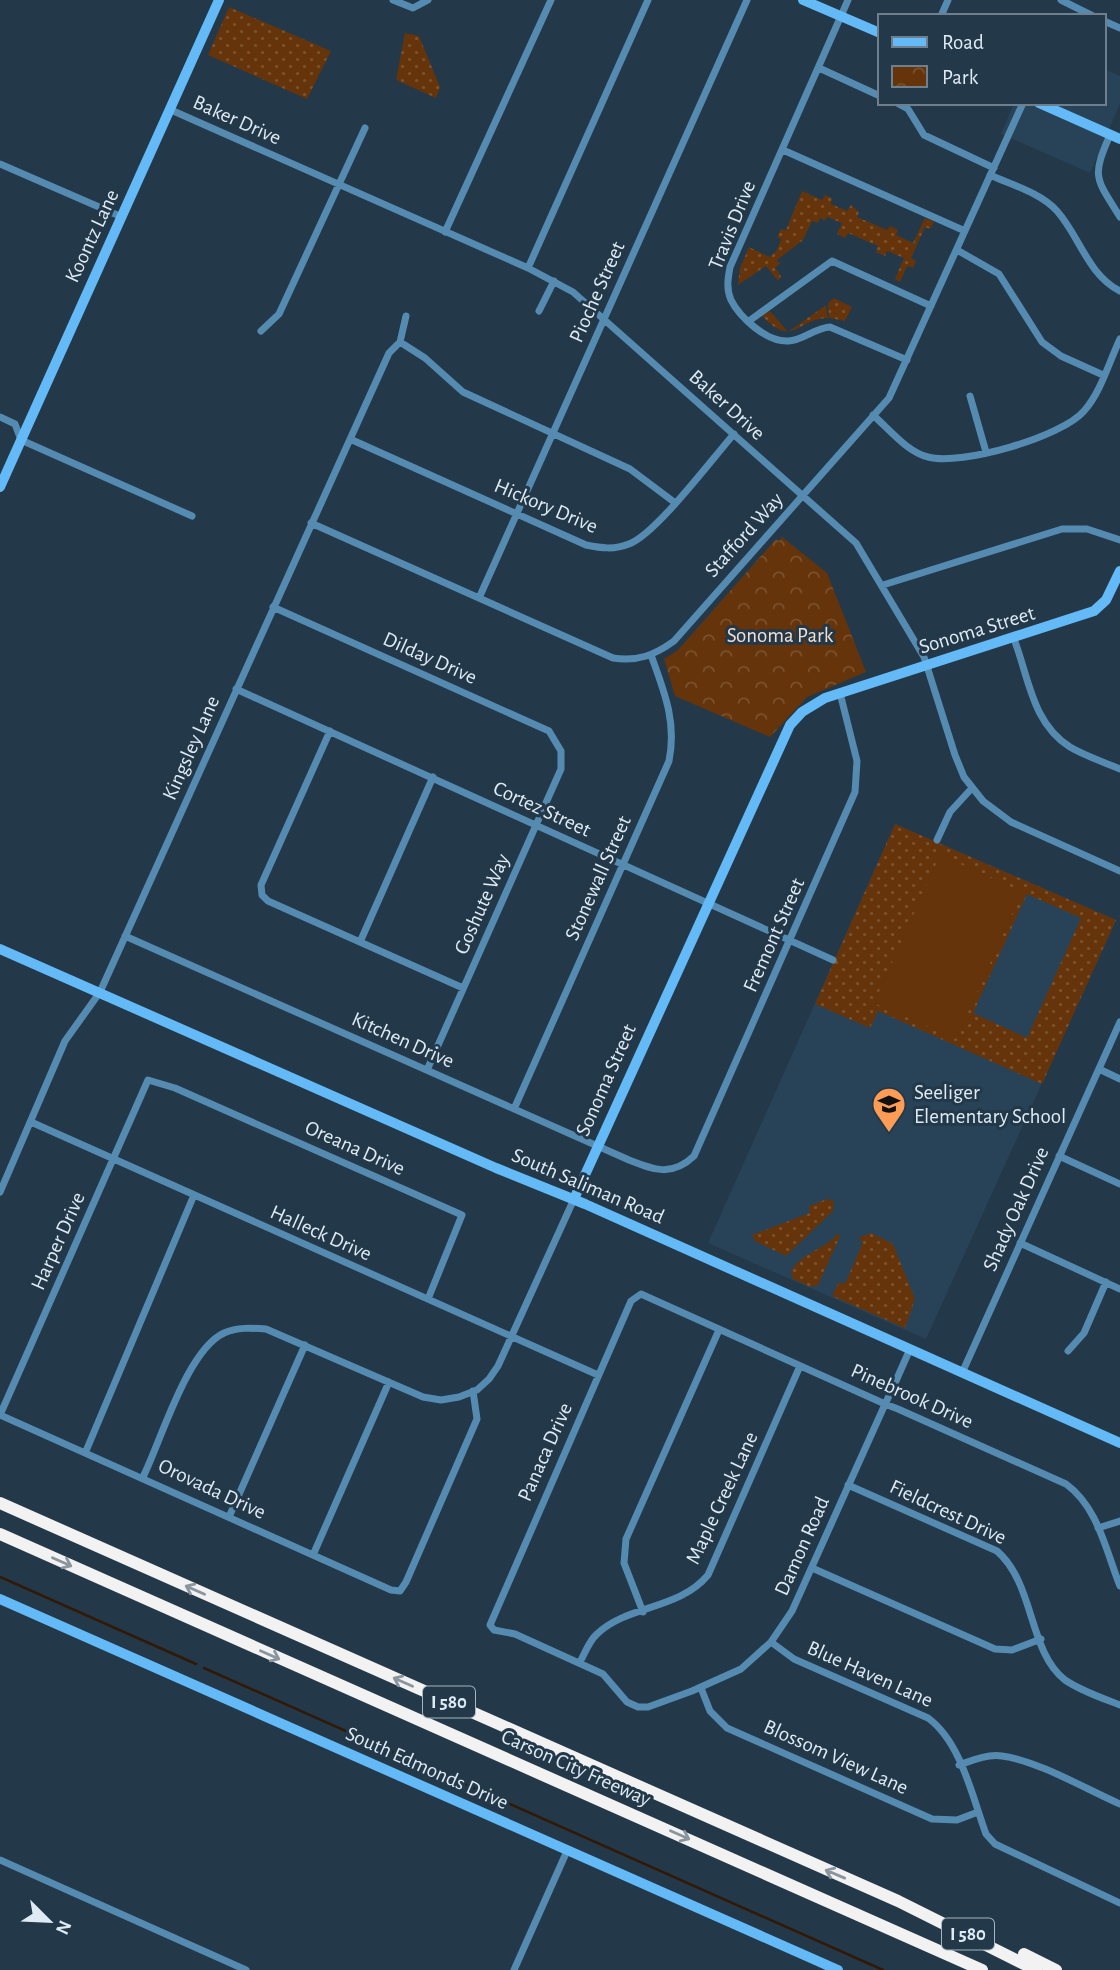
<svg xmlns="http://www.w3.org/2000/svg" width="1120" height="1970" viewBox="0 0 1120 1970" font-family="'Alegreya Sans',sans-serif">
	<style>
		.built { fill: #284357 }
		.grass { fill: url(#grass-dots); fill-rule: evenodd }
		.park { fill: url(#park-crowns) }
		.pitch { fill: #65340a }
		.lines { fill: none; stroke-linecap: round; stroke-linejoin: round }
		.stream { stroke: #311908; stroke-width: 2.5 }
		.street { stroke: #568bb1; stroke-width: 7 }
		.secondary { stroke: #63baf7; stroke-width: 10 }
		.highway { stroke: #f2f2f2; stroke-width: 12 }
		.oneway { stroke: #8a959d }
		.labels { text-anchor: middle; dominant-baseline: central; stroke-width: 6; stroke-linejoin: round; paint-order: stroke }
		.shield { fill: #233848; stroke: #a6b5c1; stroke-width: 2 }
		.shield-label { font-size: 19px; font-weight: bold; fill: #deebf5 }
		.street-label { font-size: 21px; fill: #deebf5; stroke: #233848 }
		.park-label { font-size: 21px; fill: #f2ddd0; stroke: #233848 }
		.poi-label { font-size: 21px; fill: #deebf5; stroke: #233848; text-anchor: start }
	</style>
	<defs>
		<pattern id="grass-dots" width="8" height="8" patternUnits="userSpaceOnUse" patternTransform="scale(1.75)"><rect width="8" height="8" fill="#65340a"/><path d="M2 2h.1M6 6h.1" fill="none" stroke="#7b522e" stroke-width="1.8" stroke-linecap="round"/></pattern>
		<pattern id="park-crowns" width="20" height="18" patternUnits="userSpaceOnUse" patternTransform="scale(1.75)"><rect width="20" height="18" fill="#65340a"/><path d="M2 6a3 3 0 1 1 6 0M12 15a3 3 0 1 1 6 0" fill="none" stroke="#7b522e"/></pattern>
	</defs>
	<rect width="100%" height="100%" fill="#233848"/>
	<!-- built -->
	<path class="built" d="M1104,69L1120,76V104L1090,173L1001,134L1014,103H1104Z
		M895,824L1116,920L926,1339L708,1243Z"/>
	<!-- grass -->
	<path class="grass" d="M229,7L331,51L307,99L208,55Z
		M405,33L419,36L440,87L436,98L396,80Z
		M802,191L822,200L825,195L832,198L831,204L847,211L851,205L859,212L857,217L887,230L890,226L898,230L896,235L913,243L925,218L934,222L930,229L925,227L911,258L916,261L913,268L907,266L900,282L895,279L904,258L887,251L885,256L876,252L878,246L848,233L845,238L837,234L842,223L827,217L825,220L820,218L818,223L812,221L803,240L777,260L780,264L775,268L781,276L778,281L766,266L738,285L740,268L749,247L770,257L777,250L781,239L777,237L781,229L786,230Z
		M834,298L852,307L845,321L829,318L828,303Z
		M826,305L828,318C795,319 794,349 762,316L770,311L788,332Z
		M895,824L1116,920L1042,1084L878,1011L870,1028L815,1004ZM1027,894L1081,918L1027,1038L973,1013Z
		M827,1199L834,1201L833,1211L786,1256L755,1241L752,1235L810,1213L809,1206Z
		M838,1233L840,1236L818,1285L811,1287L793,1279L791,1272C802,1251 826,1250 838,1233Z
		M871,1233L893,1244L915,1299L905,1328L832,1296L839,1282L845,1284L863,1242L858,1238Z"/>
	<!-- park -->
	<path class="park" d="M782,537L827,573L866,672L807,697L770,737L675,696L664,659L678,650L776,539L779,541Z"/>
	<!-- pitch -->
	<path class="pitch" d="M940,855L1022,892L956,1039L874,1003Z"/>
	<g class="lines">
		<!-- stream -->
		<path class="stream" d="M0,1577L196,1664
			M204,1668L883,1970"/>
		<!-- street -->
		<path class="street" d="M393,0L413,8L428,0
			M848,0L730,267C728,278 726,289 731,300C740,318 767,342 788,341C803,341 814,328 830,327L907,360
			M1061,0L1093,16
			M941,16L948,0
			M1104,21L1120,28
			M819,68L880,96
			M897,103L908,109L924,135L994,168
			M171,110L528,268L573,292L856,543L924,657L955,755L964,777L983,801L1011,822L1120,871
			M1110,135C1091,178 1096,178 1120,217
			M783,150L965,231
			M0,164L122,217
			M990,175C1012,185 1041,193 1057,211C1080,237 1088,275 1120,291
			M445,232L551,0
			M957,250L999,274L1042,342L1061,356L1103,375
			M528,268L648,0
			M539,311L554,281
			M749,321L832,261L931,306
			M261,331L279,314L365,128
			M400,342L425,358L463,392L630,469L674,502
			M970,396L986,452
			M873,415C889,429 907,452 928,457C961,466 1062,437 1084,411C1101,392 1109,362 1120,339
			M0,417L15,424L21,440L192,516
			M350,439L586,545C601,548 614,550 629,544C656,534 712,459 734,434
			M311,523L613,658C637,662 655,655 674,641L889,398L1023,103
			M883,585L1062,529H1087L1120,540
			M479,598L747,0
			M273,607L549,731L561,751V769L427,1070
			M1014,639C1029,678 1032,723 1070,747C1085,756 1104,762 1120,769
			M236,689L833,960
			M330,731L261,885L262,895L268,901L463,988
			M937,840L950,812L972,788
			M125,936L629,1160C654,1170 672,1177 694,1156L855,792L857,761L840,693
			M360,942L433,777
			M1099,1069L1120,1079
			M514,1109L669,761C677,722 664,691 651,655
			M31,1122L598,1375
			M1059,1156L1120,1184
			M0,1192L65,1041L100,992L389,353L400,342L406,316
			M1020,1243L1120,1289
			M910,1349C901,1370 892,1390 882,1411L792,1611L771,1642L741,1669L692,1691L648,1707H638L627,1702L603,1674L515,1634L494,1630L490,1625L631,1301L641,1294L885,1404L898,1409L1066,1484C1098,1507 1106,1551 1120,1586
			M1068,1351L1084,1333L1106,1282
			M962,1373L1120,1022
			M0,1415L148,1080L175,1088L462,1215L428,1299
			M0,1415L391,1590L400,1591L406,1582L477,1419L473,1391
			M86,1451L194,1195
			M143,1477C161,1441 187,1350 224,1333C237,1327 252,1328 266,1329L423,1397L441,1400L459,1397L477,1390L489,1379L498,1366L574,1199
			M848,1485L997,1551C1035,1584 1028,1651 1065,1680C1081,1691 1102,1698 1120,1705
			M229,1517L305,1345
			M1098,1528L1120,1521
			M313,1555L389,1382
			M812,1568L995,1649L1012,1650L1041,1639
			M643,1612L624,1563L626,1539L719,1330
			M771,1642L794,1659L928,1718C961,1742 972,1796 986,1834L995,1844L1120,1903
			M580,1662C585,1653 589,1641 597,1634C627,1605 679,1610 708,1575L800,1366
			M701,1688L710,1711L727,1728L932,1819L957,1820L978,1812
			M959,1765C973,1760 987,1754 1002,1756C1036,1760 1088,1790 1120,1804
			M0,1860L246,1970
			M514,1970L567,1851"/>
		<!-- secondary -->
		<path class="secondary" d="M803,0L880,33
			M1039,103L1120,139
			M0,487L219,0
			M0,949L496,1168L585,1204L1120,1443
			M574,1199L790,725L802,712L825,698L1094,611L1106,600L1120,571
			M0,1599L838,1970"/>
		<!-- highway -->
		<path class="highway" d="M0,1503L898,1901L1036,1970
			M0,1534L982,1970
			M1024,1954L1056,1970"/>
	</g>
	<!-- one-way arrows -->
	<defs><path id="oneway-shaft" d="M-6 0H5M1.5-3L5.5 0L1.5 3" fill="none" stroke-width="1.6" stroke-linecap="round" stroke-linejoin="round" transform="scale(1.75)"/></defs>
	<g class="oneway">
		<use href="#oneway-shaft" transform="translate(62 1562) rotate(24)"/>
		<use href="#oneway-shaft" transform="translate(195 1590) rotate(-156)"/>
		<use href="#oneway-shaft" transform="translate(270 1655) rotate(24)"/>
		<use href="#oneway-shaft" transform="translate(403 1682) rotate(-156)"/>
		<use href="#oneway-shaft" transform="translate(680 1835) rotate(24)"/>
		<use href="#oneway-shaft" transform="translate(835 1874) rotate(-157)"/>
	</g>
	<!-- icons -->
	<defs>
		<symbol id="school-pin" viewBox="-11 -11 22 30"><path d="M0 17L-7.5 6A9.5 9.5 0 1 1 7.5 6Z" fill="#fd9c55" stroke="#233848"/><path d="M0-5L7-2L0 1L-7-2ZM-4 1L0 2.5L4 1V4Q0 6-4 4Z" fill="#111"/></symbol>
	</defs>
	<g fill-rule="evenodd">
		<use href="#school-pin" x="870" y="1085" width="38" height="52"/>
	</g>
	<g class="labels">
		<!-- shield labels -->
		<g class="shield">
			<rect x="423" y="1686.5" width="52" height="31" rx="5"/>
			<rect x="942" y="1918.5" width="52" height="31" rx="5"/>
		</g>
		<g class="shield-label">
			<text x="449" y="1702">I 580</text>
			<text x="968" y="1934">I 580</text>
		</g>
		<!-- street labels -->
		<g class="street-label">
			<text transform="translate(237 120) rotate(24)">Baker Drive</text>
			<text transform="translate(732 225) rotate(-68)">Travis Drive</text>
			<text transform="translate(92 236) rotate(-65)">Koontz Lane</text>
			<text transform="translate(597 292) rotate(-66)">Pioche Street</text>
			<text transform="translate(727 405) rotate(42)">Baker Drive</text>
			<text transform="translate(546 506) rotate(23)">Hickory Drive</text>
			<text transform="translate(744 535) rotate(-48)">Stafford Way</text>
			<text transform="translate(977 630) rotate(-17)">Sonoma Street</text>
			<text transform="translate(430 658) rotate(24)">Dilday Drive</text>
			<text transform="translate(191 748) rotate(-66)">Kingsley Lane</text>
			<text transform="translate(542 809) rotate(25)">Cortez Street</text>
			<text transform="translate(598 878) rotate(-66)">Stonewall Street</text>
			<text transform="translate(482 904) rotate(-66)">Goshute Way</text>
			<text transform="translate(774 935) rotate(-66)">Fremont Street</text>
			<text transform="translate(403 1040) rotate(24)">Kitchen Drive</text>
			<text transform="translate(606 1080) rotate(-66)">Sonoma Street</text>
			<text transform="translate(355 1148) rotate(24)">Oreana Drive</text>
			<text transform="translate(588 1186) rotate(23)">South Saliman Road</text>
			<text transform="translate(1016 1209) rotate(-66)">Shady Oak Drive</text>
			<text transform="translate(321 1233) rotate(24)">Halleck Drive</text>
			<text transform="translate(58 1241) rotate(-66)">Harper Drive</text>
			<text transform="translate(912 1396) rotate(24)">Pinebrook Drive</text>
			<text transform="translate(545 1452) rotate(-66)">Panaca Drive</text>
			<text transform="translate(212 1489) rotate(25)">Orovada Drive</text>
			<text transform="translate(722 1498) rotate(-65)">Maple Creek Lane</text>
			<text transform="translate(948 1512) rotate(25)">Fieldcrest Drive</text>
			<text transform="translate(802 1546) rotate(-66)">Damon Road</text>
			<text transform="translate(870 1674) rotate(24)">Blue Haven Lane</text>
			<text transform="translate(836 1757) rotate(24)">Blossom View Lane</text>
			<text transform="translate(427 1768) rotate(24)">South Edmonds Drive</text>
			<text transform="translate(576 1768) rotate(24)">Carson City Freeway</text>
		</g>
		<!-- park labels -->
		<g class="park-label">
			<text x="780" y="635">Sonoma Park</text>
		</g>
		<!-- poi labels -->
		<g class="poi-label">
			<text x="914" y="1092">Seeliger<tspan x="914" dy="24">Elementary School</tspan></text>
		</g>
	</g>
	<!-- legend -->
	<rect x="878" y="14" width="228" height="91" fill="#233848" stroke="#6e808d" stroke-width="2"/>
	<rect x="892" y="37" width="35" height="10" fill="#63baf7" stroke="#6e808d" stroke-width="2"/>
	<text x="942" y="49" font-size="21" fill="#deebf5">Road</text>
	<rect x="892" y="66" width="35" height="21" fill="url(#park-crowns)" stroke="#6e808d" stroke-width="2"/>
	<text x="942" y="84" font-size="21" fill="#deebf5">Park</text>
	<!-- north arrow -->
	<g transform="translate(49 1921) rotate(114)" stroke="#233848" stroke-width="5" paint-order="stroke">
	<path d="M0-5L12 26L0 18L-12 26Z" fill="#deebf5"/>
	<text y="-10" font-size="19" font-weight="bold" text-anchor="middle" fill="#deebf5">N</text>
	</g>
</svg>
